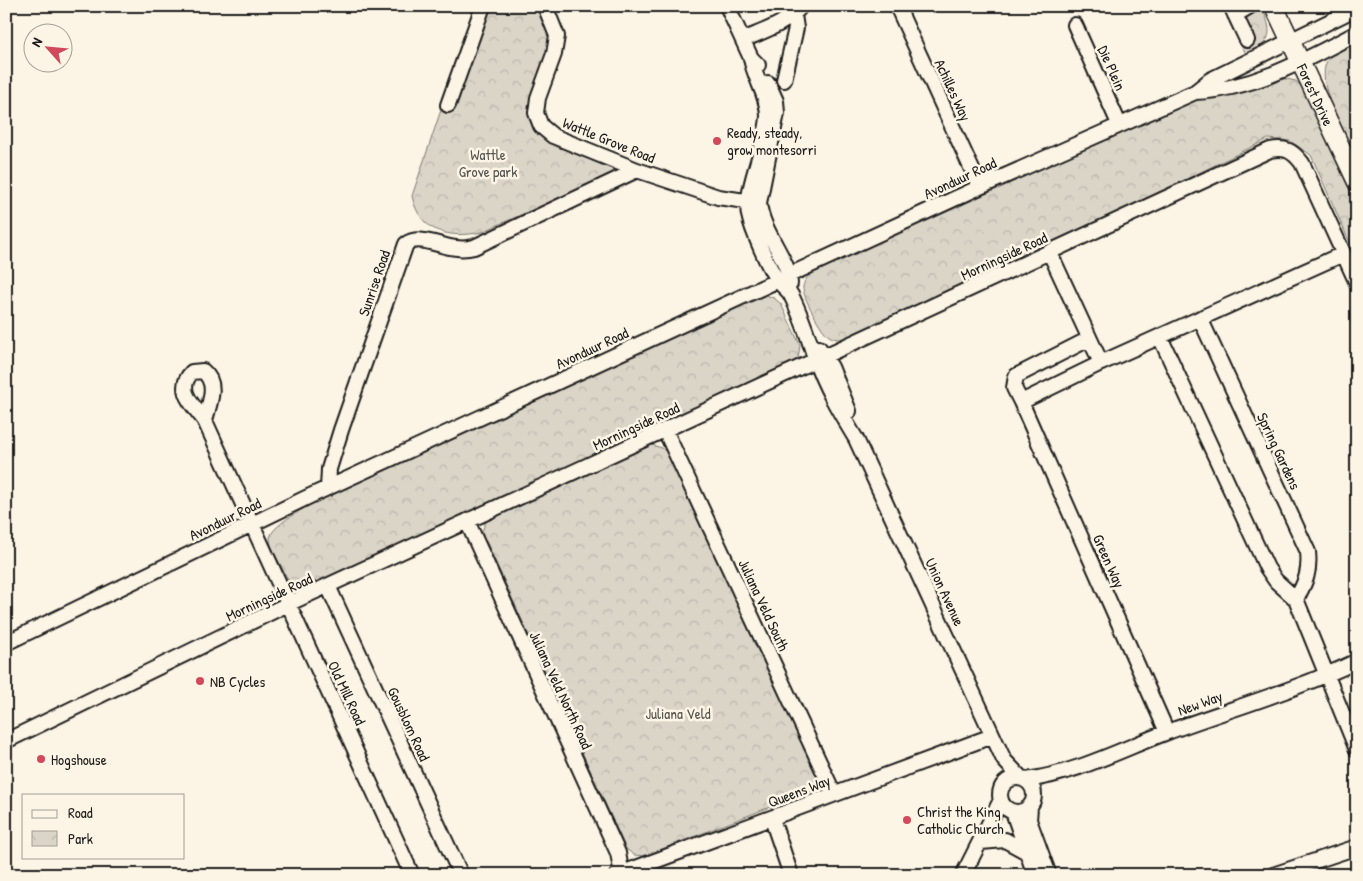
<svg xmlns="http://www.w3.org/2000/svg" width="1363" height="881" viewBox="0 0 1363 881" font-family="'Patrick Hand',sans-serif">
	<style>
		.park { fill: url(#park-crowns); stroke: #7c7872 }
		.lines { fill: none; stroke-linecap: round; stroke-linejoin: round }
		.minor-casing { stroke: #1c1c1c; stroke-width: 18 }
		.major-casing { stroke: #1c1c1c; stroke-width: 21 }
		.minor { stroke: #fcf5e5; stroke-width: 14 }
		.major { stroke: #fcf5e5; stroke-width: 18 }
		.poi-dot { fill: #d1495b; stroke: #fcf5e5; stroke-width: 2 }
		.labels { text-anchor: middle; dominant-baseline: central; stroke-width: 5; stroke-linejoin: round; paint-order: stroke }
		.street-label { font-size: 15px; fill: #1c1c1c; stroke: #fcf5e5 }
		.poi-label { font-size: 15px; fill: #1c1c1c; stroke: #fcf5e5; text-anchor: start }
		.park-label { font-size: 15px; fill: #555450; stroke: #fcf5e5 }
	</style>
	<defs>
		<pattern id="park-crowns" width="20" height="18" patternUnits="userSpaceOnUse" patternTransform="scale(1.25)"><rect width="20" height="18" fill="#dbd5c8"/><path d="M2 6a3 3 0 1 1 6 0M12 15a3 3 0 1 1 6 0" fill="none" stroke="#bbb6ab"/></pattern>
	</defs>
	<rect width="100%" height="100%" fill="#fcf5e5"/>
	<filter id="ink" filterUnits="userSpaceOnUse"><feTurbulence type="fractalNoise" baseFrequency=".02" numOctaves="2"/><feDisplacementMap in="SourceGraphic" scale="10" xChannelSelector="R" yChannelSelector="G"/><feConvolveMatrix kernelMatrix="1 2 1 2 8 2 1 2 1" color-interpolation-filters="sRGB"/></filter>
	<g filter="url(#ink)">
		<!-- park -->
		<path class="park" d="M486,6H542L551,35V46L534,120L617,167L613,174L482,232C449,239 420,233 412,196L471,21Z
			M1236,6H1261C1273,31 1274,43 1246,54L1229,22L1241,17Z
			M1357,38V158C1346,135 1313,83 1328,59C1334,50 1347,43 1357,38Z
			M1276,77L1296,81L1302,87L1357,206V259L1311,155L1290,141L1268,139L1046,248L849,338C842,339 835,340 829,336C822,332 802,296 803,287C804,280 809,275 814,270L1074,147L1185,102Z
			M766,295L774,298L781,304L800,345L798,359L791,365L303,591C290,589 287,577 281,566C277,558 270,548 270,538C272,520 338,491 355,482L757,296Z
			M652,445L662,448L670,456L820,772L811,791L644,856L634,855L626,849L482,532L485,523L493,516L641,448Z"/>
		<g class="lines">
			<defs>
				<path id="minor" d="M545,6L557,36L554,54L538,98L536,113L541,126L553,136L637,170L718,197L759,203
					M727,6L751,58L758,65
					M897,6L980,187
					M1231,6L1247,40
					M1235,15L1250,6
					M1075,25L1119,124
					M743,40C763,31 787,24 801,6
					M751,58C754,78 768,95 768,116C767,145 744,190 749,215C752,230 769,269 778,281C782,286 788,289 791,295C801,315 808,336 815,358C824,386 841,414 856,439L1004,760L1022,779
					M784,80L796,28L794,15
					M768,83L776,101L777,113L759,203C762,233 790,260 790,284
					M1195,92C1255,89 1305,60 1357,33
					M448,105L483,6
					M1050,253L1101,363
					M1200,318L1308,552C1310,571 1306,582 1296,599
					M1160,337L1267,568L1276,581L1296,599L1357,750
					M819,348L831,367L849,411
					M1021,402L1014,388L1016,376L1089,339
					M205,421C209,403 219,384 203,371L192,372C175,390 193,405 205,421L412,875
					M665,430L834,794
					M328,488L329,469L341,430L406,244C424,232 447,254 474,247L637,170
					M467,521L618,853L622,875
					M328,586L461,875
					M6,643L308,497L980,187L1195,92L1210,80L1357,8
					M1167,732L1021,402L1101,363L1343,254
					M6,741L288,604L1270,150C1285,147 1292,150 1302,163L1357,283
					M1000 795a17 17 0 1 1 34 0a17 17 0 1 1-34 0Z
					M1026,780C1074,774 1120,750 1165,733C1229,709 1295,691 1357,661
					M1030,807L1029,820L1049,875
					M1013,812L1035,875
					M772,819L791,875
					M981,842L1005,840L1027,852
					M617,875L992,736
					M963,875L1001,800
					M1273,875L1357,847"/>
				<g id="major">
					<path id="s1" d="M1274,6L1357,182"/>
				</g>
			</defs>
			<!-- minor casing -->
			<use href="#minor" class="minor-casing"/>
			<!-- major casing -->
			<use href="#major" class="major-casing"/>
			<!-- minor -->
			<use href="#minor" class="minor"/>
			<!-- major -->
			<use href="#major" class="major"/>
		</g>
	</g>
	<!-- markers -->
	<g class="poi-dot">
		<circle cx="717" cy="141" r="5"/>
		<circle cx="200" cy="681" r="5"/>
		<circle cx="41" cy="759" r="5"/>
		<circle cx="907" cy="820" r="5"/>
	</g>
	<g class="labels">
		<!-- street labels -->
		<g class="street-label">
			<text transform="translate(1112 68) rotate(66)">Die Plein</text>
			<text transform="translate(953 90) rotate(65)">Achilles Way</text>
			<text stroke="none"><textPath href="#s1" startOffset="98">Forest Drive</textPath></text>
			<text transform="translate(609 140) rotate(22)">Wattle Grove Road</text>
			<text transform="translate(960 178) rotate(-25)">Avonduur Road</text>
			<text transform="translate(1004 256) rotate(-25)">Morningside Road</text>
			<text transform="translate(374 283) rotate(-71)">Sunrise Road</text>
			<text transform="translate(592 348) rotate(-25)">Avonduur Road</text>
			<text transform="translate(636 426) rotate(-25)">Morningside Road</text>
			<text transform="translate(1279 451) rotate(65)">Spring Gardens</text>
			<text transform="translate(225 519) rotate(-26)">Avonduur Road</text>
			<text transform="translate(1109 561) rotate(66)">Green Way</text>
			<text transform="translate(945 592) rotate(65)">Union Avenue</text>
			<text transform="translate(269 597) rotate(-25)">Morningside Road</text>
			<text transform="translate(764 605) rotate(65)">Juliana Veld South</text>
			<text transform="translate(561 690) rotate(65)">Juliana Veld North Road</text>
			<text transform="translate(347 693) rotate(65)">Old Mill Road</text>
			<text transform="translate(1200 703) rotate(-20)">New Way</text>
			<text transform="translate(409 724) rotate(65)">Gousblom Road</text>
			<text transform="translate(799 791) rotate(-21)">Queens Way</text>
		</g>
		<!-- poi labels -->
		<g class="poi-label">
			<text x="727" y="132">Ready, steady,<tspan x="727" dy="17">grow montesorri</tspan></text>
			<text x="210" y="681">NB Cycles</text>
			<text x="51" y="759">Hogshouse</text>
			<text x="917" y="811">Christ the King<tspan x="917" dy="17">Catholic Church</tspan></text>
		</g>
		<!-- park labels -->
		<g class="park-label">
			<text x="488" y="154">Wattle<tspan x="488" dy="17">Grove park</tspan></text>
			<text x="678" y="713">Juliana Veld</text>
		</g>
	</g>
	<!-- margin -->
	<rect width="1363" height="881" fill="none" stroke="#fcf5e5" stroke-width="25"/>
	<rect x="12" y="12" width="1338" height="856" fill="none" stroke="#1c1c1c" stroke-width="2" filter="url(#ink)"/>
	<!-- legend -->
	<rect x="22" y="794" width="162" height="65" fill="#fcf5e5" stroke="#a29e95"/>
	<rect x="32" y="810" width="25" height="8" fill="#fcf5e5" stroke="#a29e95"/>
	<text x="68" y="818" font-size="15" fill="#1c1c1c">Road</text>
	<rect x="32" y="831" width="25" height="15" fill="url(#park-crowns)" stroke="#a29e95"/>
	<text x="68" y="844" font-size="15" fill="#1c1c1c">Park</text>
	<!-- north arrow -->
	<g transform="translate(48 48) rotate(297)"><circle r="24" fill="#fcf5e5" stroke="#a29e95"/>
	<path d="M0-4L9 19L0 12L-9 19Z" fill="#d1495b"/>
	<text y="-8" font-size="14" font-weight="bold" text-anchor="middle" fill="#1c1c1c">N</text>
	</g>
</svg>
